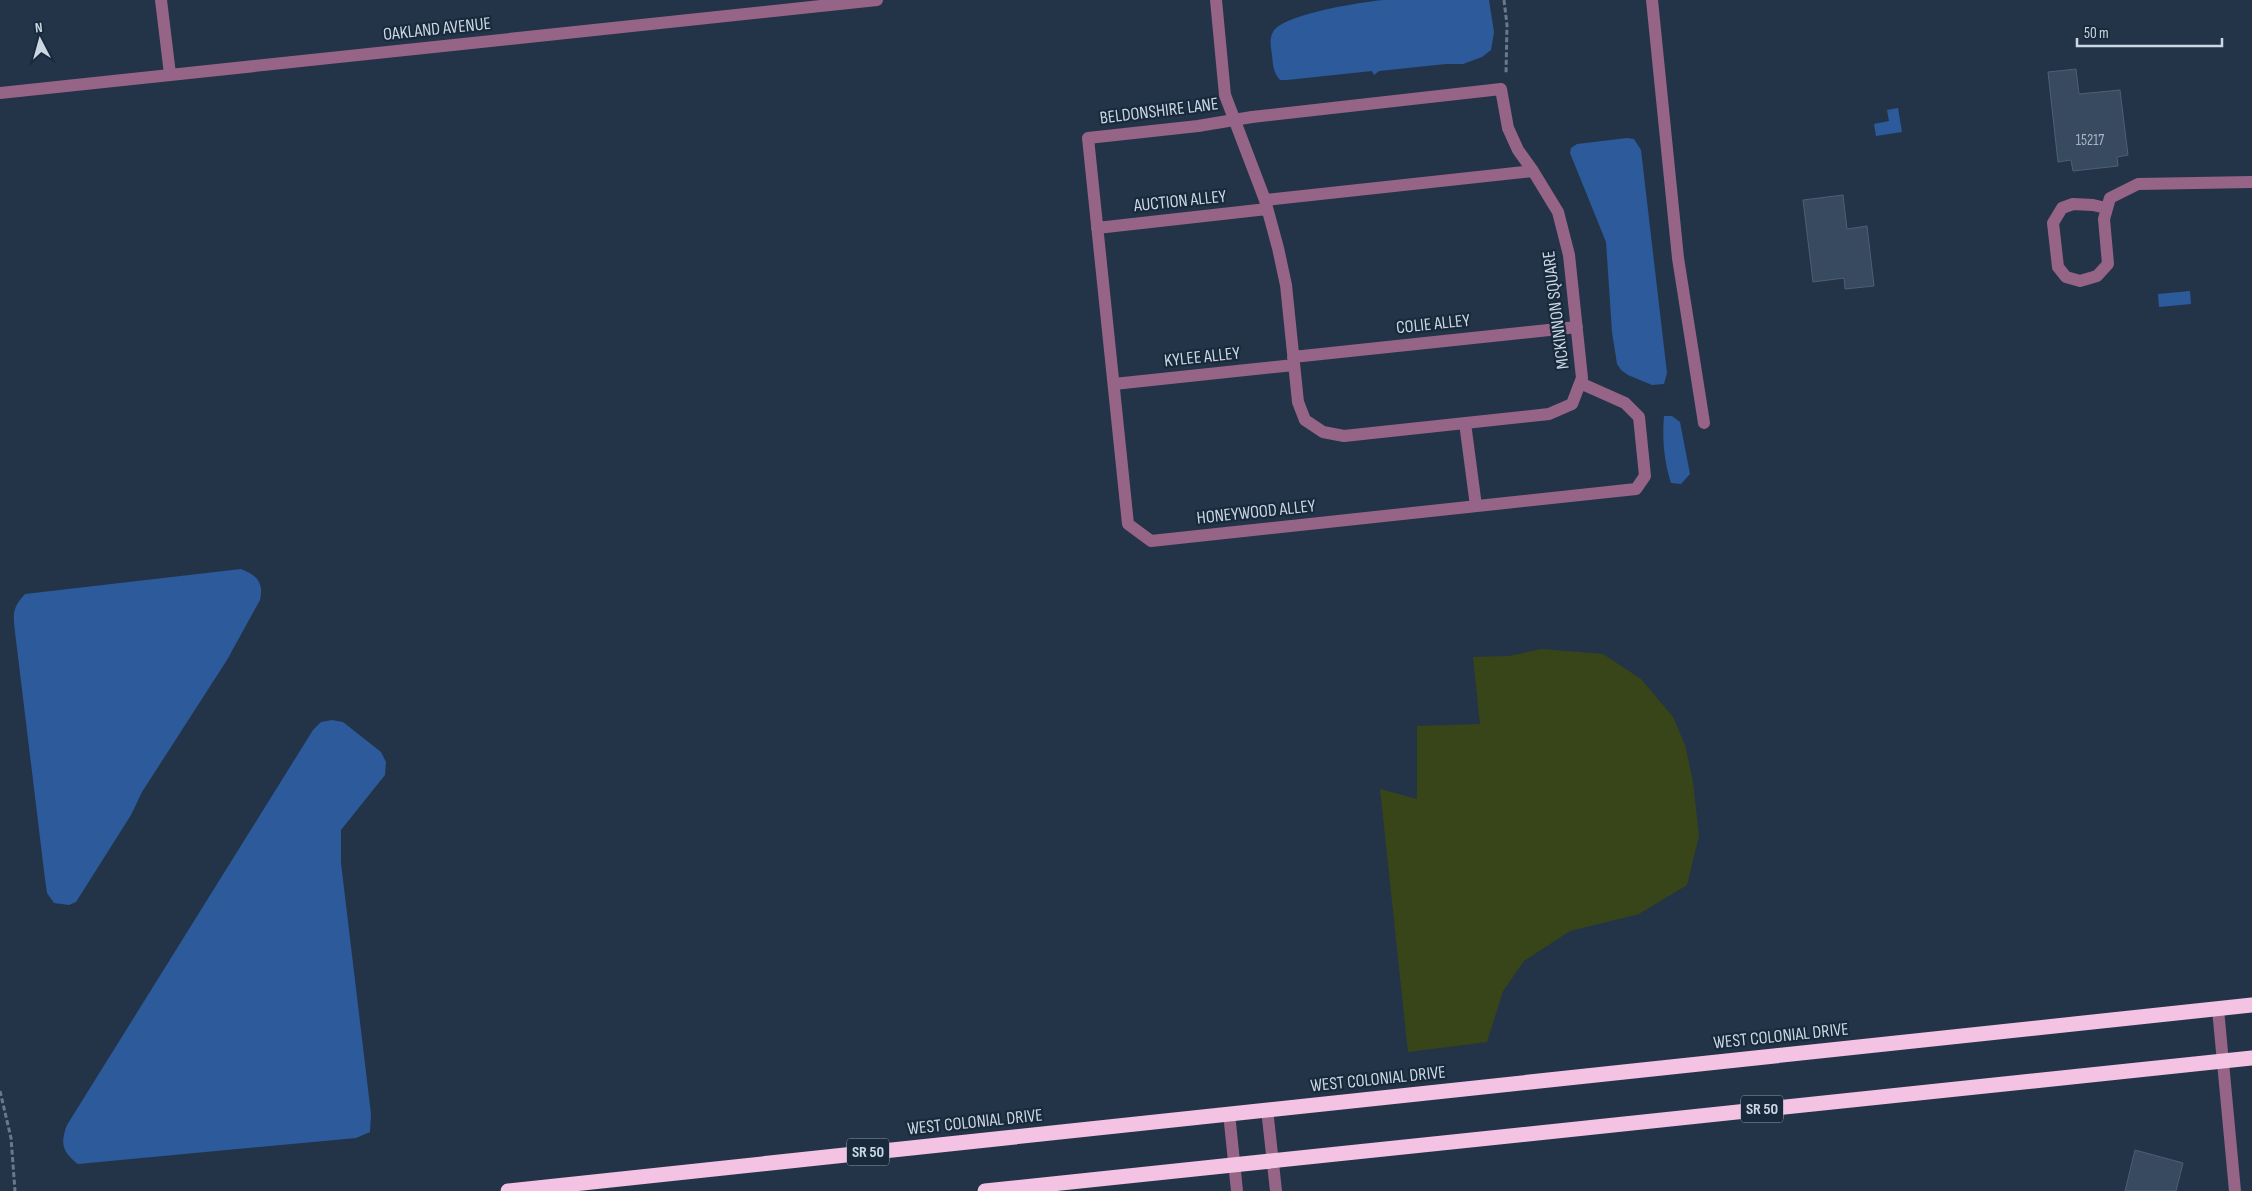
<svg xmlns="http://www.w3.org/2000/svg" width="2252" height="1191" viewBox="0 0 2252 1191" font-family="'Sofia Sans Condensed',sans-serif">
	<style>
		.green { fill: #384518 }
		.water { fill: #2c5a9b }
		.building { fill: #384a5f; stroke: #4c5f75 }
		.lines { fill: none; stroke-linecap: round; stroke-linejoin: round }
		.path { stroke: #6a798a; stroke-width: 3; stroke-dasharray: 5 2.5; stroke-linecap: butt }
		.minor { stroke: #966486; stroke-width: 12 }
		.highway { stroke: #f4c2e3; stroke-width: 15 }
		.labels { text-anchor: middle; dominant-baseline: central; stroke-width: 4.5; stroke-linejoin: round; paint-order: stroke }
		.number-label { font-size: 15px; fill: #a7b4c3 }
		.shield { fill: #192a3d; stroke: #96a3b2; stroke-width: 1 }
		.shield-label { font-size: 16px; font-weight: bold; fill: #ccd7e4 }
		.street-label { font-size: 18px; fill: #ccd7e4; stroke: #192a3d }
	</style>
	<rect width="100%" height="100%" fill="#233448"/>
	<!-- green -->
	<path class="green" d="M1542,649L1603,654L1641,679L1673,717L1685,745L1693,782L1699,836L1687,885L1639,914L1570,931L1524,961L1503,991L1487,1042L1408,1052L1380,789L1417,799V726L1480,724L1473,657L1509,656Z"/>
	<!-- water -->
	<path class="water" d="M1383,0H1489L1494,32L1491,50L1482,57L1463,64H1446L1379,71L1374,75L1372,71L1287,80H1280C1273,72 1273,65 1272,55C1271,47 1269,39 1273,32C1283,14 1362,2 1383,0Z
		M1898,108L1902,132L1876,136L1874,124L1889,121L1887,110Z
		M1627,138L1634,139L1641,150L1667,373L1664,384L1652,385L1628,375L1621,370L1617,364L1612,332L1606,242L1570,153L1571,148L1577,144Z
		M2190,291L2191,304L2159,307L2158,294Z
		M1664,416H1672L1680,422L1690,474L1681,484L1671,483C1664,461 1662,439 1664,416Z
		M241,569C257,575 264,583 260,600L227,660L142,792L131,815L76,902L69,905L54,903L47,893L45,879L15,632C13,614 12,608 25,594Z
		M332,720L343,722L381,752L386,762L385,775L341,830V863L371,1114L370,1132L356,1138L78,1164C62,1152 60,1143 67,1125L313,730L321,722Z"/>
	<!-- building -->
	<path class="building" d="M2076,69L2079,94L2120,90L2128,155L2117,157L2118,166L2073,171L2071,160L2058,162L2048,72Z
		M1843,195L1847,229L1867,226L1874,286L1845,289L1844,278L1813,282L1803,200Z
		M2135,1150L2183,1163L2176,1191H2125Z"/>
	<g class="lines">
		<!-- path -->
		<path class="path" d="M1504,0L1507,25L1506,74
			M0,1091L11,1138L15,1191"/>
		<!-- minor -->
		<path class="minor" d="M161,0L170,74
			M1216,0L1225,95L1265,200L1278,248L1286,285L1298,402L1305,420L1323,432L1344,436L1549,414L1572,404L1582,378L1569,255L1558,212L1533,171L1518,150L1508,128L1501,89L1252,117L1198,126L1088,138L1128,524L1151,541L1636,489L1645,476L1639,417L1625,403L1580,383
			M1652,0L1678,258L1704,423
			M0,93L877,0
			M1265,200L1533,171
			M2106,208L2093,205L2073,204L2062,208L2053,223L2058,267L2066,277L2080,281L2097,276L2108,264L2104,219L2110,198L2138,184L2252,182
			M1097,228L1267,209
			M1293,357L1577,327
			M1114,384L1294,365
			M1465,423L1476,506
			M2218,1009L2235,1191
			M1267,1109L1276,1191
			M1229,1113L1237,1191"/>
		<!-- highway -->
		<path class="highway" d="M508,1191L2252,1005
			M985,1191L2252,1058"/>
	</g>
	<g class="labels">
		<!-- number labels -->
		<g class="number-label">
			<text x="2090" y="140">15217</text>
		</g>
		<!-- shield labels -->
		<g class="shield">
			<rect x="1741" y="1095.5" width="42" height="27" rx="4"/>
			<rect x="847" y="1138.5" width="42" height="27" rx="4"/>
		</g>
		<g class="shield-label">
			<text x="1762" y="1109">SR 50</text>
			<text x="868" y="1152">SR 50</text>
		</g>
		<!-- street labels -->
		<g class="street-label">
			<text transform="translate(437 29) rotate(-6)">OAKLAND AVENUE</text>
			<text transform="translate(1159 111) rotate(-7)">BELDONSHIRE LANE</text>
			<text transform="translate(1180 201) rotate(-6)">AUCTION ALLEY</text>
			<text transform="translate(1556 310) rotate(-97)">MCKINNON SQUARE</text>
			<text transform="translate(1433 324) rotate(-6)">COLIE ALLEY</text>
			<text transform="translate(1202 357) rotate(-6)">KYLEE ALLEY</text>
			<text transform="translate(1256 512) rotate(-6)">HONEYWOOD ALLEY</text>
			<text transform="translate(1781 1036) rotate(-6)">WEST COLONIAL DRIVE</text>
			<text transform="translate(1378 1079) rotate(-6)">WEST COLONIAL DRIVE</text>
			<text transform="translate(975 1122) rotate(-6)">WEST COLONIAL DRIVE</text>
		</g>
	</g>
	<!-- north arrow -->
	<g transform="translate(40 40) rotate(354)" stroke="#192a3d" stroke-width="4" paint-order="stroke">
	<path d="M0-4L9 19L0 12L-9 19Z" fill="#ccd7e4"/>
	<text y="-8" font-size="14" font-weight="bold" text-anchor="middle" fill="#ccd7e4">N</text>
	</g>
	<!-- scale -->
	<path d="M2077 38v8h145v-8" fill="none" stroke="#ccd7e4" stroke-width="2.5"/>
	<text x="2084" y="38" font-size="15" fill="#ccd7e4" stroke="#192a3d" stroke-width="4" paint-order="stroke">50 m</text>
</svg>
